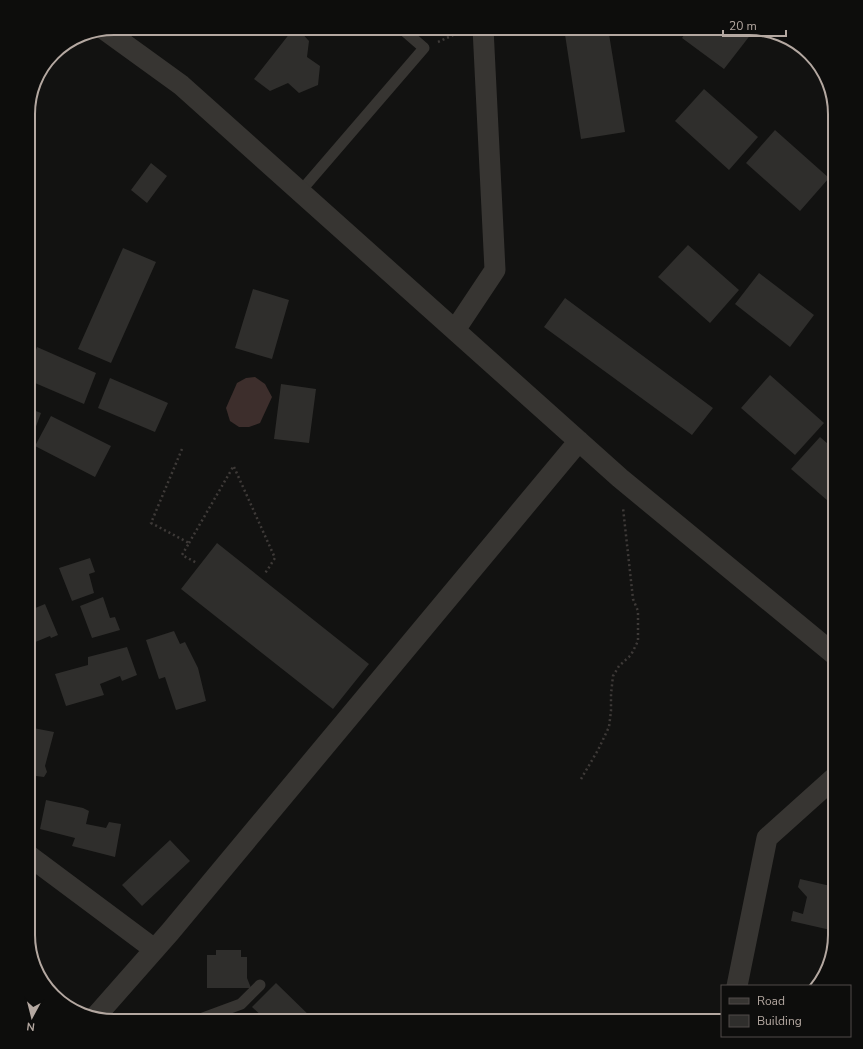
<svg xmlns="http://www.w3.org/2000/svg" width="863" height="1049" viewBox="0 0 863 1049" font-family="'Nunito Sans',sans-serif">
	<style>
		.water { fill: #3d2e2c }
		.building { fill: #2f2e2c }
		.lines { fill: none; stroke-linecap: round; stroke-linejoin: round }
		.path { stroke: #3e3a38; stroke-width: 2.5; stroke-dasharray: 2 3; stroke-linecap: butt }
		.service { stroke: #373532; stroke-width: 11 }
		.minor { stroke: #373532; stroke-width: 21 }
		.rim { fill: none; stroke: #b4a8a1; stroke-width: 2 }
	</style>
	<rect width="100%" height="100%" fill="#121211"/>
	<!-- water -->
	<path class="water" d="M255,377L265,384L272,397L260,423L249,427H239L230,421L226,408L237,383L246,378Z"/>
	<!-- building -->
	<path class="building" d="M294,28H297L309,41L307,57L320,66L318,85L299,93L288,83L270,91L254,79Z
		M564,28H608L625,132L581,139Z
		M689,28H754L755,29L724,69L682,38Z
		M704,89L758,137L729,170L675,121Z
		M775,130L829,178L800,211L746,163Z
		M151,163L167,176L147,203L131,190Z
		M688,245L739,290L710,323L658,277Z
		M123,248L156,262L111,363L78,349Z
		M835,254V263L831,259Z
		M759,273L814,315L790,347L735,304Z
		M253,289L289,300L272,359L235,348Z
		M565,298L713,408L692,435L544,327Z
		M37,347L96,373L84,404L28,380V370Z
		M770,375L824,423L795,455L741,408Z
		M110,378L168,403L155,432L98,408Z
		M281,384L316,389L309,443L274,439Z
		M28,408L41,413L28,448Z
		M51,416L111,446L95,477L35,446Z
		M820,437L835,450V507L791,469Z
		M217,543L369,664L333,709L181,589Z
		M90,558L95,572L89,574L94,593L72,601L59,568Z
		M103,597L110,618L115,617L120,630L92,638L80,606Z
		M45,604L58,635L51,638L50,636L28,645V611Z
		M174,631L180,644L185,642L198,668L206,701L176,710L165,677L159,679L146,640Z
		M127,647L137,675L122,681L120,676L100,684L104,695L66,706L55,674L88,665V657Z
		M28,727L54,732L45,766L47,772L44,777L36,776L29,807Z
		M46,800L83,808L89,811L86,824L106,828L109,822L121,824L115,857L72,846L75,838L40,829Z
		M170,840L190,861L142,906L122,885Z
		M800,879L835,887V931L791,921L793,911L803,914L807,897L798,887Z
		M216,950H241V957H247V978L251,988H207V955H216Z
		M276,983L315,1021H267L252,1007Z"/>
	<g class="lines">
		<!-- path -->
		<path class="path" d="M438,42L462,31
			M182,449L151,523L189,543L182,555L197,563
			M234,467L275,558L264,575
			M189,543L233,467
			M581,779L598,750L609,727L611,711V694L613,676L619,666L631,655L638,641V611L633,599L623,508"/>
		<!-- service -->
		<path class="service" d="M300,192L424,48L401,28
			M195,1021L241,1004L260,985"/>
		<!-- minor -->
		<path class="minor" d="M105,30L181,85L620,478L835,655
			M455,330L495,270L483,28
			M28,855L154,949
			M737,986L767,838L835,777
			M96,1016L170,932L579,441"/>
	</g>
	<!-- crop -->
	<path d="M0 0H863V1049H0ZM114 35H749A79 79 0 0 1 828 114V935A79 79 0 0 1 749 1014H114A79 79 0 0 1 35 935V114A79 79 0 0 1 114 35Z" fill="#0d0d0c" fill-rule="evenodd"/>
	<path class="rim" d="M114 35H749A79 79 0 0 1 828 114V935A79 79 0 0 1 749 1014H114A79 79 0 0 1 35 935V114A79 79 0 0 1 114 35Z"/>
	<!-- legend -->
	<rect x="721" y="985" width="130" height="52" fill="#0d0d0c" stroke="#504b48"/>
	<rect x="729" y="998" width="20" height="6" fill="#373532" stroke="#504b48"/>
	<text x="757" y="1005" font-size="12" fill="#b4a8a1">Road</text>
	<rect x="729" y="1015" width="20" height="12" fill="#2f2e2c" stroke="#504b48"/>
	<text x="757" y="1025" font-size="12" fill="#b4a8a1">Building</text>
	<!-- north arrow -->
	<g transform="translate(32 1017) rotate(187)" stroke="#0d0d0c" stroke-width="3" paint-order="stroke">
	<path d="M0-3L7 15L0 10L-7 15Z" fill="#b4a8a1"/>
	<text y="-6" font-size="11" font-weight="bold" text-anchor="middle" fill="#b4a8a1">N</text>
	</g>
	<!-- scale -->
	<path d="M723 30v6h63v-6" fill="none" stroke="#b4a8a1" stroke-width="2"/>
	<text x="729" y="30" font-size="12" fill="#b4a8a1" stroke="#0d0d0c" stroke-width="3" paint-order="stroke">20 m</text>
</svg>
